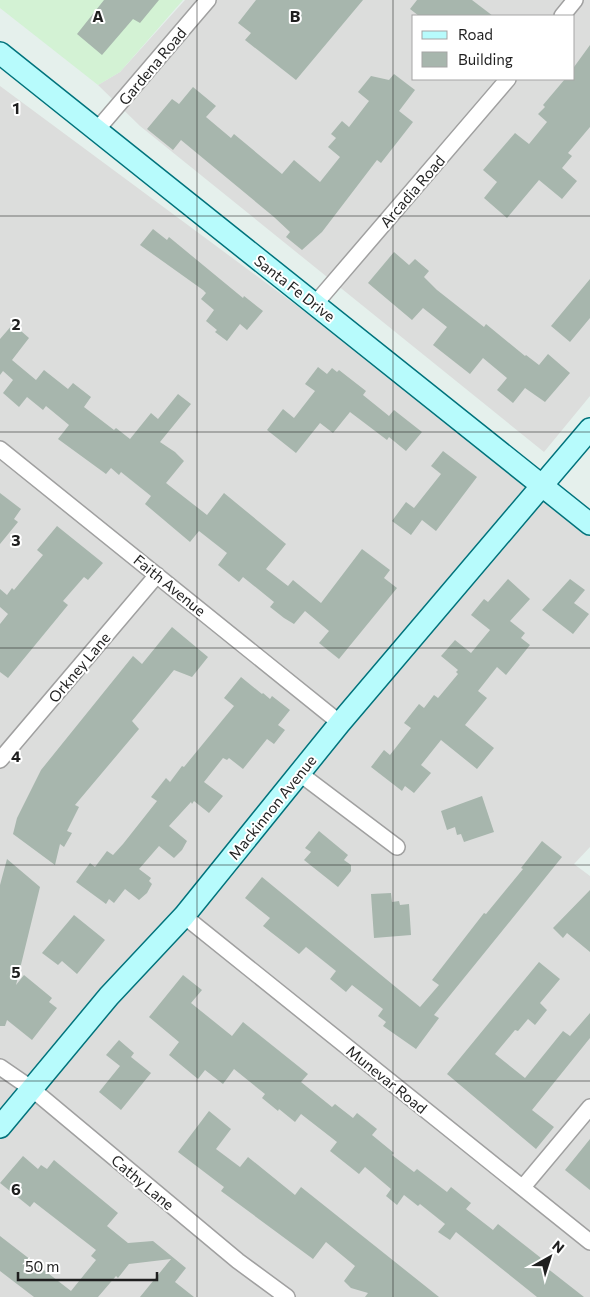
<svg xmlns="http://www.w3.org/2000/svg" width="590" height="1297" viewBox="0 0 590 1297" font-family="Commissioner,sans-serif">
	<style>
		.residential { fill: #dcdddc; fill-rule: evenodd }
		.commercial { fill: #d3f2d4 }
		.building { fill: #a7b6ad }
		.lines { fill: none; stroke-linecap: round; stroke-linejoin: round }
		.street-casing { stroke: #a0a0a0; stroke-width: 18 }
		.secondary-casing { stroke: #00737c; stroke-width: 24 }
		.street { stroke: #fff; stroke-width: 15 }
		.secondary { stroke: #b7fbfc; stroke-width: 21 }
		.grid { fill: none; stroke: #1f1f1f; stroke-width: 1; stroke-opacity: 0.55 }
		.labels { text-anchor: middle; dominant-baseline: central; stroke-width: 4; stroke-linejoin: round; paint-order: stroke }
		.street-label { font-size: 15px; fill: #1f1f1f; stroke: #fff }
		.grid-label { font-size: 16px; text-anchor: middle; font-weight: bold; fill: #1f1f1f; stroke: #fff; stroke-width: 4; stroke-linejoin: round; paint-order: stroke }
	</style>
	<rect width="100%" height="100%" fill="#e5f0ec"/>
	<!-- residential -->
	<path class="residential" d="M185,0H590V396L544,452L140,126L98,85L120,72ZM414,16H574V79H414Z
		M0,86L558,499L590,526V847L574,864L590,876V1297H0Z"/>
	<!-- commercial -->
	<path class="commercial" d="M0,0H183L120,72L98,85L0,8Z"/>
	<!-- building -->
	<path class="building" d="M104,0H159L140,23L133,19L102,55L77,34Z
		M256,0H363L296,80L245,40L251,33L238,23Z
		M417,0H472L493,16H419L410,9Z
		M590,45V127L568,153L572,156L562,168L577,181L562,199L539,180L507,218L484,198L497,182L483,170L515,133L529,144L547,122L538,114L545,107L543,105L565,79H574V67Z
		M394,74L415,90L399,111L413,122L381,163L377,160L322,232L302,250L286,237L290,232L274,217L181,140L173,150L147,129L172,99L179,104L193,87L216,106L206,117L231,138L234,134L282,174L294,160L320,182L340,157L328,147L336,138L331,134L342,121L349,127L369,101L358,92L371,76L389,80Z
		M153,229L167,240L169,237L243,298L244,296L263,311L247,330L240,324L227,341L215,332L217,330L206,321L214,310L201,299L206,293L203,290L140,245Z
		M394,252L409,265L415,259L429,271L424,277L437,290L484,327L486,324L525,356L526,355L539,365L548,354L570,373L545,402L525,388L513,403L497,390L507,378L483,358L470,374L433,345L447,327L423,308L412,320L368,283Z
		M590,279V318L570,342L551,326Z
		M13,324L29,338L12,360L36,380L44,370L68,389L73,383L91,397L84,407L114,430L116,428L130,439L151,413L158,419L178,394L191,404L160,442L175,452L184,461L166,483L207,515L224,493L286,544L266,569L288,586L293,580L321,603L362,549L390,570L384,578L397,588L339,659L319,643L329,631L305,611L294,624L284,618L270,607L274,602L243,577L239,582L218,565L227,553L199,531L190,542L145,504L151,496L121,472L119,475L111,468L106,474L58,439L69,425L46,406L43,410L27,397L19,407L3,393L13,380L3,371L0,375V339Z
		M318,367L327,374L332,368L337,372L339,370L366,391L363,395L389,416L394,410L422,432L406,451L389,437L387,440L350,412L333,433L320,423L296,453L267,430L283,409L294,418L315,391L305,384Z
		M443,451L477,477L436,531L422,520L411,535L392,521L406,502L414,508L441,474L431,466Z
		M0,493L21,509L14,519L18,522L0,544Z
		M57,526L103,563L88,580L84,577L63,601L68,605L8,678L0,672V624L8,614L0,607V589L7,595L12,588L14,590L43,555L37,550Z
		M508,579L530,599L510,621L525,633L521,638L530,645L506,675L497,667L478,691L487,698L465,725L494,748L477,769L441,740L421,765L431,773L414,793L405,786L402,791L371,767L384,750L390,755L411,728L404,723L419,704L424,708L434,695L438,698L458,674L456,672L458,670L441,656L455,640L471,653L490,630L471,615L484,599L488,602Z
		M570,579L585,590L574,603L589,614L573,634L542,610Z
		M172,627L208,657L192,677L174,670L132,721L139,729L75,805L79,807L67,831L72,833L64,847L60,844L55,865L13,834L17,818L41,770L133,656L142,664Z
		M241,677L262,694L263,693L270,699L272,696L290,710L278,725L285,730L274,744L267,739L243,769L229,758L227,760L223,758L204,782L223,796L209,813L194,801L192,804L191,802L169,826L187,841L182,850L174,858L159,846L139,869L151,878L149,881L152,884L147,893L139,900L125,889L114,903L109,899L106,904L76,882L90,863L95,867L107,851L113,855L123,844L157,801L151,797L166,778L170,782L182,766L184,767L234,706L224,698Z
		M482,796L494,832L464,842L461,834L457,835L455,827L447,830L441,811Z
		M319,831L348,855L344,860L351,865V871L338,887L304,860L311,852L305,848Z
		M542,841L562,857L434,1015L439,1018L416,1049L383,1026L386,1022L378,1016L383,1009L352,985L346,992L330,979L336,971L306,947L299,954L263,926L270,918L245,898L262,877L420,1007L439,985L432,980L484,913L486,914L523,869L521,868Z
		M7,859L40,887L16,985L24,975L52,998L49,1002L57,1008L32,1040L7,1020L5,1026H0V885Z
		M590,890V952L567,933L563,938L553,928Z
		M391,893L392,902L399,901L400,905L409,904L411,935L374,938L371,894Z
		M74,915L105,940L77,974L62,961L58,965L42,953Z
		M539,962L560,979L540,1003L547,1010L535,1025L528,1019L518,1031L515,1030L495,1054L525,1078L563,1031L570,1036L590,1013V1038L532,1110L554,1127L536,1149L447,1074Z
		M183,975L202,990L191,1003L232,1036L243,1022L308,1074L301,1082L332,1107L335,1104L353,1118L357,1113L377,1129L372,1135L394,1153L392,1155L414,1172L417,1169L447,1192L451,1187L471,1203L466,1209L493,1230L498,1224L541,1258L538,1261L584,1297H537L456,1232L450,1240L438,1232L445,1224L420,1204L418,1206L404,1195L397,1205L386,1196L391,1189L365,1167L359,1174L330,1151L337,1142L301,1114L295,1122L279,1109L278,1111L262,1098L265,1094L234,1069L223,1084L205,1070L198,1079L169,1055L179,1042L149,1017Z
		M119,1040L134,1053L131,1057L151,1073L121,1110L99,1092L120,1066L106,1055Z
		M209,1111L231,1129L216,1149L240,1167L248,1157L295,1195L301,1187L439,1297H365L368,1293L351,1288L344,1281L355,1266L326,1242L313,1259L221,1191L224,1187L178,1152Z
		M590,1139V1190L565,1170Z
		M23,1156L38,1169L41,1165L47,1169L54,1160L72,1175L118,1213L107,1226L128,1243L153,1241L186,1268L175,1282L194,1297H140L171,1259L129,1264L118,1278L116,1276L98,1297H34L0,1271V1236L71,1291L96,1260L91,1256L96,1250L34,1202L30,1207L0,1183Z"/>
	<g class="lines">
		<defs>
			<path id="street" d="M562,16L575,0
				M96,131L208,0
				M315,304L508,79
				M0,449L340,723
				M0,760L157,575
				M299,773L397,847
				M184,916L590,1242
				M0,1067L32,1089L238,1261L287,1297
				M523,1187L590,1107"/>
			<path id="secondary" d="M0,53L590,524
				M0,1127L109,996L184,916L340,723L590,429"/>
		</defs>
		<!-- street casing -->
		<use href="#street" class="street-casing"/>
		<!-- secondary casing -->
		<use href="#secondary" class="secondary-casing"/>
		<!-- street -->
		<use href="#street" class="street"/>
		<!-- secondary -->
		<use href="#secondary" class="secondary"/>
	</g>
	<!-- grid -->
	<path class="grid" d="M197,0V1297M393,0V1297M0,216H590M0,432H590M0,648H590M0,865H590M0,1081H590"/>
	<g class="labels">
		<!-- street labels -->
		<g class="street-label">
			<text transform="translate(152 66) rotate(-50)">Gardena Road</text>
			<text transform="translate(412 191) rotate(-49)">Arcadia Road</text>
			<text transform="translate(295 288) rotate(38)">Santa Fe Drive</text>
			<text transform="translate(170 585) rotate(39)">Faith Avenue</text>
			<text transform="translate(79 667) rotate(-50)">Orkney Lane</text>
			<text transform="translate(272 807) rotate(-51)">Mackinnon Avenue</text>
			<text transform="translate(387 1079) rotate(39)">Munevar Road</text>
			<text transform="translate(143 1182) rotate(40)">Cathy Lane</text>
		</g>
	</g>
	<g class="grid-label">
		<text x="98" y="22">A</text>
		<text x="295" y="22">B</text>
		<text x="16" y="114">1</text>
		<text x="16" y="330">2</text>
		<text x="16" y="546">3</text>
		<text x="16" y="762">4</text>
		<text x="16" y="978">5</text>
		<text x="16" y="1195">6</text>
	</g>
	<!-- legend -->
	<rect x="412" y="15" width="162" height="65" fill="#ffffff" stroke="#a5a5a5"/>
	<rect x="422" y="31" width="25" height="8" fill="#b7fbfc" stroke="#a5a5a5"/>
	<text x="458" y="40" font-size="15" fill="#1f1f1f">Road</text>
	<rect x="422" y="52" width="25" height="15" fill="#a7b6ad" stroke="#a5a5a5"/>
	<text x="458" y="65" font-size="15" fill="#1f1f1f">Building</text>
	<!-- north arrow -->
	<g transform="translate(550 1257) rotate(39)" stroke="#ffffff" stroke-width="4" paint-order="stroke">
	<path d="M0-4L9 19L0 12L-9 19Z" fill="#1f1f1f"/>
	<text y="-8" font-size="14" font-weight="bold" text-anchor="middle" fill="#1f1f1f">N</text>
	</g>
	<!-- scale -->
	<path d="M18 1272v8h139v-8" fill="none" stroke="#1f1f1f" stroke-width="2.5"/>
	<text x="25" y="1272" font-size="15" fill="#1f1f1f" stroke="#ffffff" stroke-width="4" paint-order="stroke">50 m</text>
</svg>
